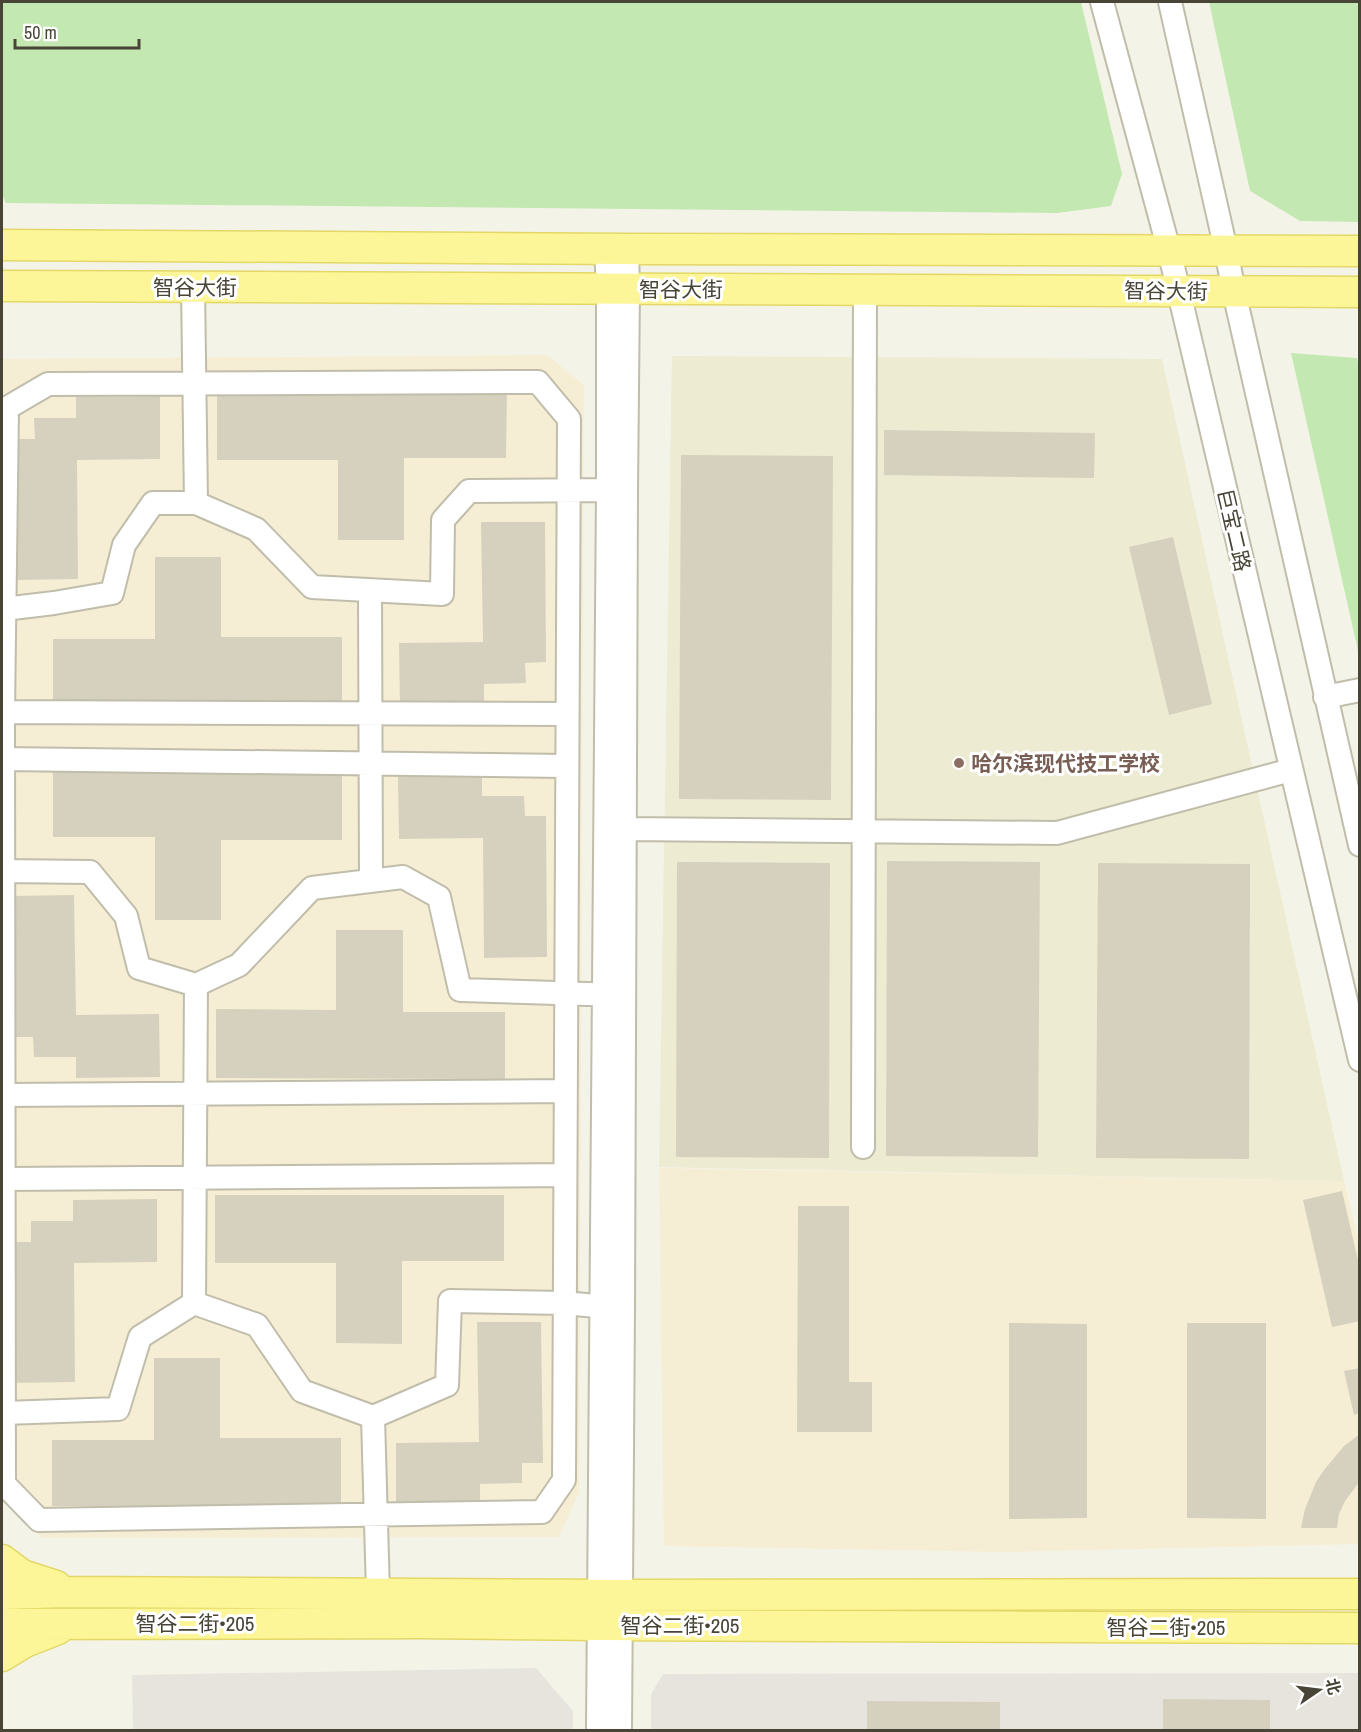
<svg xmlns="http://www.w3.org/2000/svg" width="1361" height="1732" viewBox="0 0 1361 1732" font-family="'Archivo Narrow','Noto Sans SC',sans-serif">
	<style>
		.commercial { fill: #f6eed4 }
		.industrial { fill: #e7e4dd }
		.education { fill: #edebd2 }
		.green { fill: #c4e8b2 }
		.building { fill: #d6d1be }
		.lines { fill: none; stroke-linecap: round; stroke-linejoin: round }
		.minor-casing { stroke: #c0bdab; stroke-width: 26 }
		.major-casing { stroke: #e3d867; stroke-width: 33 }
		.minor { stroke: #fff; stroke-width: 22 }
		.major { stroke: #fdf698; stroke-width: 30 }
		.education-dot { fill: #8d6e63; stroke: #fff; stroke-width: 2 }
		.labels { text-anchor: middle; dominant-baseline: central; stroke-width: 6; stroke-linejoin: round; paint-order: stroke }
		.street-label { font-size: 21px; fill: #484537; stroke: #fff }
		.education-label { font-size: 21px; font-weight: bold; fill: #785e54; stroke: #fff; text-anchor: start }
	</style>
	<rect width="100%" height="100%" fill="#f4f3e8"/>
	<!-- commercial -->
	<path class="commercial" d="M547,355L584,385L579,1492L559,1537L42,1538L2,1495V359Z
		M659,1168L1344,1181L1360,1247L1359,1544L1003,1552L664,1546Z"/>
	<!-- industrial -->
	<path class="industrial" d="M536,1668L573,1711V1730H133L132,1675Z
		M1359,1673V1730H651V1694L663,1674Z"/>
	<!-- education -->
	<path class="education" d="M672,356L1162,359L1344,1181L659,1167Z"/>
	<!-- green -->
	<path class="green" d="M2,2H1081L1122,174L1111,206L1057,213L6,203L2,195Z
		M1209,2H1359V222L1300,221L1250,191Z
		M1291,353L1357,358L1359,369V655Z"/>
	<!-- building -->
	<path class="building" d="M217,391L507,392L506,458H404V540H338V460H217Z
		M160,396V459L77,460L78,579L15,580L14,439H35L34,418H76V397Z
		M884,430L1095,433L1094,478L884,475Z
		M681,455L833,456L831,800L679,799Z
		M481,522H545L546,662L525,663L526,683L484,684V705L400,706L399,643L483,642Z
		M1173,537L1212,704L1169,715L1129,547Z
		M155,557H221V637H342V706L53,705V639H155Z
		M53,771L342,772V840H221V920H155V837H53Z
		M482,775V796H524L525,816H546L547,957L484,958L483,838L399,839L398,776Z
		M887,861L1040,862L1038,1157L886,1156Z
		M677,862L830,863L829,1158L676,1157Z
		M1098,863L1250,864L1249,1159L1096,1158Z
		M74,895L76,1015L159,1014L160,1077L76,1078V1057H34L33,1037H13L11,896Z
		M336,930H403V1012H505V1079L216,1078V1009L336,1010Z
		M1342,1191L1360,1269V1321L1332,1327L1303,1200Z
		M215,1195H504V1261H402V1344L336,1343V1263H215Z
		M157,1199V1262L74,1263L75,1382L11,1383L10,1242H31V1221H73V1200Z
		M798,1206H849V1382H872V1432H797Z
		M477,1322H541L543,1463H522V1483L480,1484V1505L396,1506V1443L479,1442Z
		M1009,1323L1087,1324V1518L1009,1519Z
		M1187,1323H1266V1519L1187,1518Z
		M154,1358H220V1438H341V1507L52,1506V1440H154Z
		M1360,1368V1413L1354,1415L1344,1371Z
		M1360,1434V1481L1345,1501L1339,1514L1337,1528H1301L1305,1509L1316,1482L1324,1470L1344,1446Z
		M1163,1699L1270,1700V1730H1163Z
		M867,1701L1000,1702V1730H867Z"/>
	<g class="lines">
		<defs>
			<path id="minor" d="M1102,2L1169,250L1360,1060
				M1170,2L1226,250L1234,292L1360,845
				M193,287L196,503
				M538,382L569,419L564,1480L542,1512L39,1520L4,1484L3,712L7,408L48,384Z
				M370,591L371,881
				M4,609L54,603L112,593L124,545L153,503H196L256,529L312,587L442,594L443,520L469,491L621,490
				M1325,697L1360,690
				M3,712L567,714
				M3,759L567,766
				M625,829L1057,833L1291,770
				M4,871L90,872L126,916L139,968L196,985L239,965L312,888L403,877L439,897L460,990L620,995
				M4,1095L565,1091
				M863,1147L865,290
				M4,1179L565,1175
				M194,1303L196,985
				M4,1413L118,1409L140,1337L194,1303L257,1325L302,1391L373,1417L447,1385L450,1301L564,1303L618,1308
				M373,1417L378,1593
				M598,1730L608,490V289L606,249
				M620,1730L623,1308L626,490L628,289L627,249"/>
			<path id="major" d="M2,245L627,249L1360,251
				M2,286L1360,292
				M2,1560L22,1575L56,1586
				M2,1594L65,1592L621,1595L1360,1594
				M2,1624L422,1623L598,1625L1360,1628
				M2,1656L25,1642L58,1629"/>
		</defs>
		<!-- minor casing -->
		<use href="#minor" class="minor-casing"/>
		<!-- major casing -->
		<use href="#major" class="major-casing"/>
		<!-- minor -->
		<use href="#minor" class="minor"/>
		<!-- major -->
		<use href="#major" class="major"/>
	</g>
	<!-- markers -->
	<circle class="education-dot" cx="959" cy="763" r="6"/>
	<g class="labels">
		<!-- street labels -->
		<g class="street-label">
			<text x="195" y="287">智谷大街</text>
			<text x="681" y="289">智谷大街</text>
			<text transform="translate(1166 291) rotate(1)">智谷大街</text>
			<text transform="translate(1234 530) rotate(77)">巨宝二路</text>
			<text x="195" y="1623">智谷二街•205</text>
			<text x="680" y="1625">智谷二街•205</text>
			<text x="1166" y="1627">智谷二街•205</text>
		</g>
		<!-- education labels -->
		<g class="education-label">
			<text x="971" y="763">哈尔滨现代技工学校</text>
		</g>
	</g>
	<!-- border -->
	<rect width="1361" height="1732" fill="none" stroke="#484537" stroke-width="6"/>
	<!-- north arrow -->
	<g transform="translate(1319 1690) rotate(76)" stroke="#ffffff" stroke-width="4.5" paint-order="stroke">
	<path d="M0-4.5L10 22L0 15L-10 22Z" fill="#484537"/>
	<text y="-9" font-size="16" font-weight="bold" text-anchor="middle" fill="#484537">北</text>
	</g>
	<!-- scale -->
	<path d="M15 39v9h124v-9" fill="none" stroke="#484537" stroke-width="3"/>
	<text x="24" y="39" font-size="18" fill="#484537" stroke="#ffffff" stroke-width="4.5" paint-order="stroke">50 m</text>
</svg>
